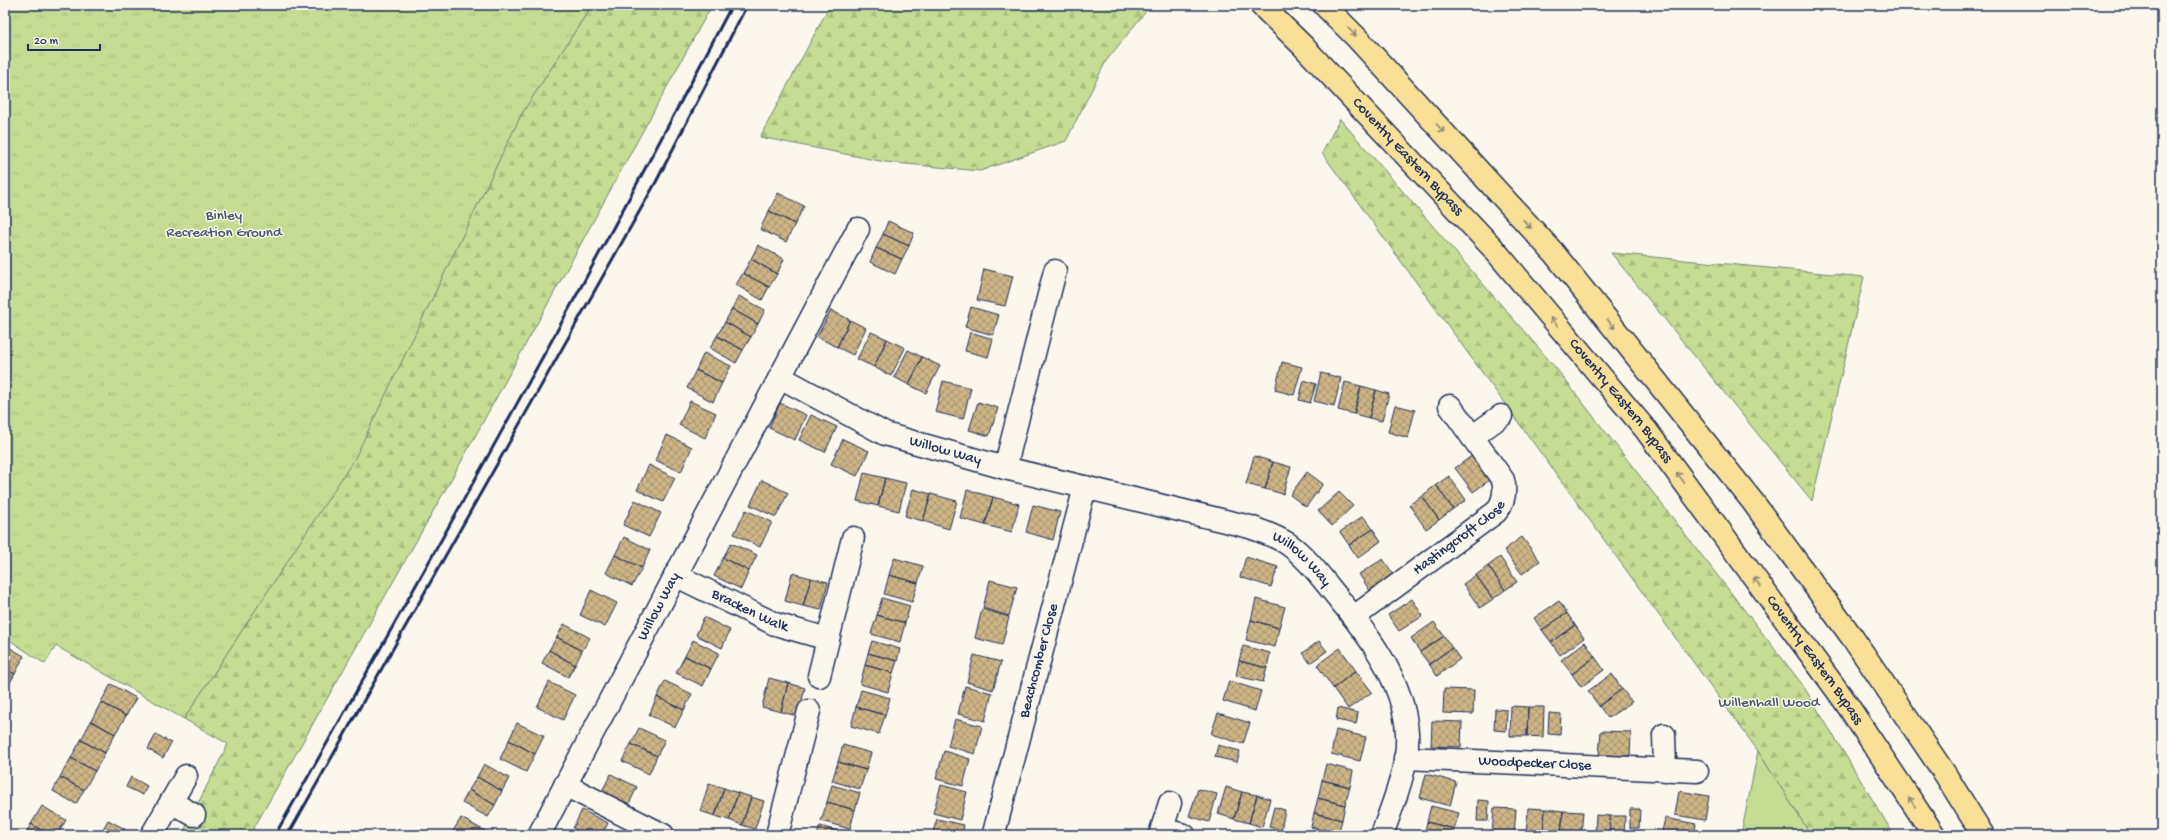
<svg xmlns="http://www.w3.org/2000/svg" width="2167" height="840" viewBox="0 0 2167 840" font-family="'Gochi Hand',sans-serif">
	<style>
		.grass { fill: #c5dc92; stroke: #708678 }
		.forest { fill: url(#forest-firs); stroke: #708678 }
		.park { fill: url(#park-tufts); stroke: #708678 }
		.building { fill: url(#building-cross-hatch); stroke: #1b2f5e }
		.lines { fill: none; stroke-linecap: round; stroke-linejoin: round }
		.street-casing { stroke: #1b2f5e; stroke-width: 25 }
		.highway-casing { stroke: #1b2f5e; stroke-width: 25 }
		.street { stroke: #fbf7ec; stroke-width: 22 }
		.highway { stroke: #fadf96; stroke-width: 22 }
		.rail { stroke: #1b2f5e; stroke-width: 3 }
		.oneway { stroke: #8a877a }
		.labels { text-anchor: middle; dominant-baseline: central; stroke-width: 3; stroke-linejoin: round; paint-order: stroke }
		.street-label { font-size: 15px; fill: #1b2f5e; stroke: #fbf7ec }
		.park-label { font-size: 15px; fill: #465a6b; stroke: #fbf7ec }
	</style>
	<defs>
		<pattern id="forest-firs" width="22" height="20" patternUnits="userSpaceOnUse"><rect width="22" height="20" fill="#c5dc92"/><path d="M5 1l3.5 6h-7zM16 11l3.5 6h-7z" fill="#a9bd80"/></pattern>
		<pattern id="park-tufts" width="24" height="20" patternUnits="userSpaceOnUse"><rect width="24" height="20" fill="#c5dc92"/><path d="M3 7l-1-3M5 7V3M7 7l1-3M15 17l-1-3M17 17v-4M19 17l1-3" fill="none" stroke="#a9bd80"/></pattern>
		<pattern id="building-cross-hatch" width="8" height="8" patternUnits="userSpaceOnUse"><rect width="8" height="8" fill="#cdb585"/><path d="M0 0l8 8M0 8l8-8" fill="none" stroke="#a69470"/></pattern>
	</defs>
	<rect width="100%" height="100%" fill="#fbf7ec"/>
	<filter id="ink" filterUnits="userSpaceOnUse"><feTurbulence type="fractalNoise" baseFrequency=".025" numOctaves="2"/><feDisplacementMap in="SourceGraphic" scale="8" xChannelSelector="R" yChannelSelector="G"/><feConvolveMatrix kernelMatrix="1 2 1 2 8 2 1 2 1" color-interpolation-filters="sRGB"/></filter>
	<g filter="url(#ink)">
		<!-- grass -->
		<path class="grass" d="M1758,751L1811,835H1741Z"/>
		<!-- forest -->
		<path class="forest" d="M592,5H712L461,462L250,835H182L228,744L184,719L355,457L521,115Z
			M830,5H1151L1106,61L1066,141L980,171L885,162L760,137Z
			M1340,119L1555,367L1802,684L1894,835H1811L1758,751L1322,153Z
			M1611,253L1864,277L1812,501Z"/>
		<!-- park -->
		<path class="park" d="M5,5H592L521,115L355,458L184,719L56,646L45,664L5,637Z"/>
		<!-- building -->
		<path class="building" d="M778,193L804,206L795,224L769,211Z
			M769,211L795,224L786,242L760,229Z
			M888,221L914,233L909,246L883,234Z
			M883,234L909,246L902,259L876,248Z
			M758,245L784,259L777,274L751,259Z
			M876,248L902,259L895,274L870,262Z
			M751,259L777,274L769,287L743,273Z
			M984,269L1013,276L1005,306L977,300Z
			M743,273L769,287L762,300L736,285Z
			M739,296L765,310L758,324L732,309Z
			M971,307L999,315L993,335L965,327Z
			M732,309L758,324L751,337L725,322Z
			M831,310L850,320L837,347L817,337Z
			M850,320L866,328L853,355L837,347Z
			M725,322L751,337L743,350L717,336Z
			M871,332L887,339L874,367L857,359Z
			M970,332L993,339L988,357L965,351Z
			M717,336L743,350L736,363L710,348Z
			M887,339L905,348L891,376L874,367Z
			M908,350L922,357L909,385L894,377Z
			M704,353L731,366L722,383L696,370Z
			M922,357L940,366L926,393L909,385Z
			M1282,362L1302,367L1294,395L1275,390Z
			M696,370L722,383L713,402L687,388Z
			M1321,373L1341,378L1334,406L1314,401Z
			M1304,380L1316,384L1310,403L1299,400Z
			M943,381L971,388L963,419L935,412Z
			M1345,382L1361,386L1354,414L1338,410Z
			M1361,386L1376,390L1369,418L1354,414Z
			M1376,390L1389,394L1382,421L1369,418Z
			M690,401L716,413L705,438L679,425Z
			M978,402L998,408L989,436L969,430Z
			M780,403L806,415L795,440L769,428Z
			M1395,405L1415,410L1408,438L1388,432Z
			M811,415L837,427L825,452L799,440Z
			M667,435L692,447L681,472L655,460Z
			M843,439L869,451L857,476L831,464Z
			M1473,455L1491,479L1473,492L1455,468Z
			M1254,456L1273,462L1265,489L1246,484Z
			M1273,462L1291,467L1283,494L1265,489Z
			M649,465L675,478L663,502L637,490Z
			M1307,472L1323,484L1306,507L1290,495Z
			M864,473L885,478L878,506L857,501Z
			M1449,476L1466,500L1453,509L1436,485Z
			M885,478L906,483L899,511L878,506Z
			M762,480L788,493L776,517L750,505Z
			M1436,485L1453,509L1439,520L1422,496Z
			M913,489L931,494L923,521L905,516Z
			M967,490L993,497L985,525L960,518Z
			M1339,492L1353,506L1332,526L1318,511Z
			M931,494L957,501L949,529L923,521Z
			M1422,496L1439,520L1426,529L1409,505Z
			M993,497L1019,504L1012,532L985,525Z
			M635,500L661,513L649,537L623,525Z
			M1033,505L1060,512L1053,540L1026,532Z
			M746,510L772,522L760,547L734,534Z
			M1363,516L1373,529L1349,545L1340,532Z
			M1373,529L1381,541L1358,558L1349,545Z
			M624,537L650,550L642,568L615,555Z
			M1522,537L1540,561L1522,574L1504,550Z
			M731,543L757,555L749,571L723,558Z
			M615,555L642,568L632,586L606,573Z
			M1246,557L1278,567L1271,587L1240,577Z
			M1500,557L1517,582L1505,590L1488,566Z
			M723,558L749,571L741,589L714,576Z
			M894,558L923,566L918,583L889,575Z
			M1383,559L1394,575L1370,591L1359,574Z
			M1488,566L1505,590L1493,599L1476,575Z
			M792,573L811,578L803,606L785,601Z
			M889,575L918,583L912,602L884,594Z
			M1476,575L1493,599L1480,608L1463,584Z
			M811,578L828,582L821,610L803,606Z
			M990,580L1017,587L1009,616L983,608Z
			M591,590L617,603L605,627L580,615Z
			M882,598L910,606L905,623L877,615Z
			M1256,599L1285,607L1279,628L1251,620Z
			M1412,599L1423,616L1399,631L1388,615Z
			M1559,601L1567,613L1542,630L1534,618Z
			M982,609L1009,617L1002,645L975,638Z
			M1567,613L1575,625L1551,642L1542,630Z
			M877,615L905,623L900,642L871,634Z
			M704,617L730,630L722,648L696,635Z
			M1251,620L1279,628L1275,647L1246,640Z
			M1434,622L1444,636L1420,652L1411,638Z
			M564,624L590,638L582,651L557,637Z
			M1575,625L1584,638L1560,655L1551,642Z
			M1444,636L1452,648L1429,664L1420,652Z
			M557,637L582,651L575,665L549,650Z
			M693,640L719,653L711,669L685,656Z
			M872,641L900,649L897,661L868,653Z
			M1319,641L1327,651L1310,663L1303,653Z
			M1585,642L1595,657L1572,674L1561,660Z
			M5,645L24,656L15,674L5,669Z
			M1243,646L1270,653L1267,668L1239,661Z
			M1340,648L1356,671L1333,688L1317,665Z
			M1452,648L1460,659L1437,676L1429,664Z
			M549,650L575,665L568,677L542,663Z
			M868,653L897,661L893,673L865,665Z
			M974,655L1001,662L993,690L967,682Z
			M685,656L711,669L703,686L676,673Z
			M1595,657L1604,670L1581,687L1572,674Z
			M1239,661L1267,668L1263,682L1236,676Z
			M865,665L893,673L888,692L860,684Z
			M5,669L15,674L5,691Z
			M1356,671L1372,692L1348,709L1333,688Z
			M1612,674L1622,689L1599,706L1588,691Z
			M769,678L788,683L781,712L762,707Z
			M665,681L692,694L684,710L657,697Z
			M1229,681L1261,691L1255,711L1223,701Z
			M549,682L575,695L563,720L537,707Z
			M788,683L805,688L798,716L781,712Z
			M111,684L136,698L126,716L101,702Z
			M965,686L992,693L985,721L958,714Z
			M1444,689L1474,690L1473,714L1443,713Z
			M1622,689L1632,702L1608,718L1599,706Z
			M861,690L890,698L885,715L856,707Z
			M657,697L684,710L675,727L649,715Z
			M101,702L126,716L115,734L91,721Z
			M1511,706L1528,707L1527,736H1510Z
			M856,707L885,715L879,734L851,726Z
			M1528,707H1544L1543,737L1527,736Z
			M1338,708L1358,713L1356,724L1336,720Z
			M1495,709L1507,710L1506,731L1494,730Z
			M1218,713L1250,723L1243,744L1211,734Z
			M1549,713L1561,714L1560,735L1548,734Z
			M955,719L982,726L975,754L948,746Z
			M91,721L115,734L105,753L81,740Z
			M1432,721L1462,722L1461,747L1431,746Z
			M517,723L544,736L535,754L509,740Z
			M639,728L665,740L657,756L631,744Z
			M1336,730L1366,737L1360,761L1331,754Z
			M1601,731L1631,732L1630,756L1599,755Z
			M156,734L171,743L163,758L148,749Z
			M81,740L105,753L95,771L71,758Z
			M509,740L535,754L526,772L500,759Z
			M631,744L657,756L649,774L622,761Z
			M843,745L871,753L866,770L838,762Z
			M1218,745L1240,751L1237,762L1215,757Z
			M944,751L970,759L963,786L936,779Z
			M71,758L95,771L84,790L60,777Z
			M838,762L866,770L860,789L832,781Z
			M484,764L509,778L502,791L477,777Z
			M1326,764L1353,771L1350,787L1322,780Z
			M611,774L637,787L629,804L602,791Z
			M1426,774L1456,782L1450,806L1420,798Z
			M60,777L84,790L76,804L53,791Z
			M131,777L147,786L143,795L126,787Z
			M477,777L502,791L495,805L469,790Z
			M1322,780L1350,787L1345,805L1318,798Z
			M709,783L724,788L715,816L700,811Z
			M832,785L860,793L855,810L827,802Z
			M941,785L967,792L960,820L933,813Z
			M1226,787L1242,792L1234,819L1218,814Z
			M724,788L738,793L729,820L715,816Z
			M1198,789L1217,794L1209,822L1189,816Z
			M469,790L495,805L488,817L462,803Z
			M1679,791L1709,796L1705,820L1675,815Z
			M1242,792L1257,795L1249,823L1234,819Z
			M738,793L751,797L742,825L729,820Z
			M1257,795L1270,799L1262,827L1249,823Z
			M751,797L764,801L755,829L742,825Z
			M1318,798L1345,805L1342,820L1314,813Z
			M1478,800L1489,801L1488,821H1477Z
			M827,802L855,810L850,829L821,821Z
			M42,806L66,820L57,835H50L31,824Z
			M1431,806L1459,813L1454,829L1427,822Z
			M1274,807L1285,810L1281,830L1269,827Z
			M1494,808L1516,809L1514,835H1492Z
			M1528,808L1545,809L1543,835H1526Z
			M1545,809L1563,811L1561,835H1543Z
			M1630,809H1640L1639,828H1630Z
			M582,810L608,823L602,835H588L573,828Z
			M1563,811L1583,812L1581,835H1561Z
			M1314,813L1342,820L1338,834L1311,827Z
			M1596,815L1610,816L1609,835H1595Z
			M1610,816H1625L1624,835H1609Z
			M461,818L487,832L485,835H460L453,831Z
			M1665,818L1696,824L1694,835H1676L1662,832Z
			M937,819L964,825L962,835H932Z
			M108,820L125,829L121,835H115L103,829Z
			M1427,822L1454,829L1453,835H1424Z
			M31,824L50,835H25Z
			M820,826L848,834L847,835H817Z"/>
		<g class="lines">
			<defs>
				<g id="street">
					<path id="s1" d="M780,377L885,434L1005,468L1250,527C1263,532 1276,536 1288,544C1304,555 1318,573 1330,588C1363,628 1404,678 1407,733C1409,767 1393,803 1382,835"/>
					<path d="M1472,437L1501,416"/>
					<path d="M1005,468L1055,271"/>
					<path id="s2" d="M675,575L775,624L828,639"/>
					<path id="s3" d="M1354,617L1496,512C1504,502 1506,492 1503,480L1450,406"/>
					<path d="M819,676L853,538"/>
					<path d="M1664,735L1665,770"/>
					<path id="s4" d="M1405,758L1697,771"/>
					<path d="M565,785L663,835"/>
					<path d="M171,802L186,776"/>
					<path d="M1162,829L1184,835"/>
					<path id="s5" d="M994,833L1085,487"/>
					<path d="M152,835L171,802L194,815"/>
					<path id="s6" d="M539,835L858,229"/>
					<path d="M777,835L809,711"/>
					<path d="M1160,835L1170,803"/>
				</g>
				<g id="highway">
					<path id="s7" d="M1261,5L1303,46L1492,247L1646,430L1842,697L1934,835"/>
					<path d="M1324,5L1357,38L1553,252L1753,502L1852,637L1945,774L1983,835"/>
				</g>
			</defs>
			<!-- street casing -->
			<use href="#street" class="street-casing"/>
			<!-- highway casing -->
			<use href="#highway" class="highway-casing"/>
			<!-- street -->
			<use href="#street" class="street"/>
			<!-- highway -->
			<use href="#highway" class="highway"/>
			<!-- rail -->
			<path class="rail" d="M275,835C431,560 585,285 732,5
				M288,835L656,182L747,5"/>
		</g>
		<!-- one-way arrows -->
		<defs><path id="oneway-shaft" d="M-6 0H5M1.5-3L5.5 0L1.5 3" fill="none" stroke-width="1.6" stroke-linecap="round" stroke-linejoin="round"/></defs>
		<g class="oneway">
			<use href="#oneway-shaft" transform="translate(1352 32) rotate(45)"/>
			<use href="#oneway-shaft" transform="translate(1440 128) rotate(48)"/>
			<use href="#oneway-shaft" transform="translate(1527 224) rotate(48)"/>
			<use href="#oneway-shaft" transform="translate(1554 322) rotate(-130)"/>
			<use href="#oneway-shaft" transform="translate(1611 324) rotate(51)"/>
			<use href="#oneway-shaft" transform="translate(1680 477) rotate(-126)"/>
			<use href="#oneway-shaft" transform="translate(1757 582) rotate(-126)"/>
			<use href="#oneway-shaft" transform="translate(1912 802) rotate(-124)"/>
		</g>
	</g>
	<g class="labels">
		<!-- street labels -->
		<g class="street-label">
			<text stroke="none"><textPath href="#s7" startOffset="211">Coventry Eastern Bypass</textPath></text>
			<text stroke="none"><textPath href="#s7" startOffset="535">Coventry Eastern Bypass</textPath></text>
			<text stroke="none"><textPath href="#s1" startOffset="182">Willow Way</textPath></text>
			<text stroke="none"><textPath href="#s3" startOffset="132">Hastingcroft Close</textPath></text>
			<text stroke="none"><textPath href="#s1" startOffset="558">Willow Way</textPath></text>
			<text stroke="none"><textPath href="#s6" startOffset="258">Willow Way</textPath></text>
			<text stroke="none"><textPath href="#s2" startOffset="83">Bracken Walk</textPath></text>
			<text stroke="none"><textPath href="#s5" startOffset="178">Beachcomber Close</textPath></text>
			<text stroke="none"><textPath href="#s7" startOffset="859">Coventry Eastern Bypass</textPath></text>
			<text stroke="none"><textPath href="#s4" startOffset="130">Woodpecker Close</textPath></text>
		</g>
		<!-- park labels -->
		<g class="park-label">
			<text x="224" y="216">Binley<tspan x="224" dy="17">Recreation Ground</tspan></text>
			<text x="1769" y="703">Willenhall Wood</text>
		</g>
	</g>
	<!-- margin -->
	<rect width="2167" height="840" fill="none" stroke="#fbf7ec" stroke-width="20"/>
	<rect x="10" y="10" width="2147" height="820" fill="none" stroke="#1b2f5e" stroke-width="1.5" filter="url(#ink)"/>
	<!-- scale -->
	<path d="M28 44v6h72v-6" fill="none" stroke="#1b2f5e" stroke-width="2"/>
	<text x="34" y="44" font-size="12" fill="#1b2f5e" stroke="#fbf7ec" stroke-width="3" paint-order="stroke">20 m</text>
</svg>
